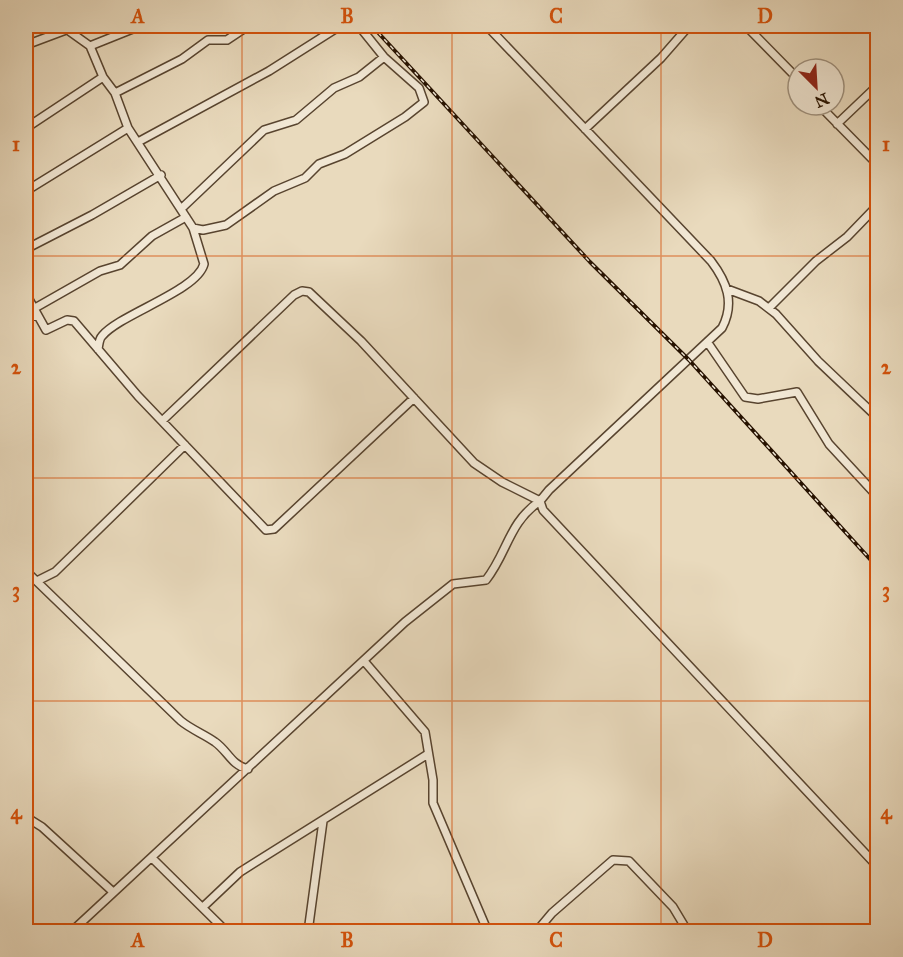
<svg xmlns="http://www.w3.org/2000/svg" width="903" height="957" viewBox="0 0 903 957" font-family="'IM FELL Great Primer',serif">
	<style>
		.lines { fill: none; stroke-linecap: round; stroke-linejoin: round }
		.minor-casing { stroke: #58442f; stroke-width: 10 }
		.minor { stroke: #f1e7d4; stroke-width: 7 }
		.rail-casing { stroke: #271200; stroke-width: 4 }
		.rail { stroke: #f1e7d4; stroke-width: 1.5; stroke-dasharray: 4.5; stroke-linecap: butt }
		.grid { fill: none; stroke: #d5520b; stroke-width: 1.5; stroke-opacity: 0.55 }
		.neatline { fill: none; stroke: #d5520b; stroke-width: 2 }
		.grid-label { font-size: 20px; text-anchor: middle; font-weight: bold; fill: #d5520b }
	</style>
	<rect width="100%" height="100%" fill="#e9dabd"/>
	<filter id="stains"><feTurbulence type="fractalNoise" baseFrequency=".00333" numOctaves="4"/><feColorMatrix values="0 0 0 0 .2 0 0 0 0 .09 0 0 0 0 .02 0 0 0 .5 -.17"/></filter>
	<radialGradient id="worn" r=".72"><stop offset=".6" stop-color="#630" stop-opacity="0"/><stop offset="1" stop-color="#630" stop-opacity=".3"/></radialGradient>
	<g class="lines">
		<defs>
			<path id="minor" d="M62,26L90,46L140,26
				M487,26L711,261C727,282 735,303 722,328L549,490L540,501L543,510L878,867
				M746,26L798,79
				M26,45L66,30
				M90,46L103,77L115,93L128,128L193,228L204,264C197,291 120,314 102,336C99,339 99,344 98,349
				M115,93L182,59L208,40H227L248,26
				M819,105L878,165
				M837,124L878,85
				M26,128L103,77
				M585,129L661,58L689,26
				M138,142L269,71L340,26
				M26,191L128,128
				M181,209L264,130L296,120L334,88L359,77L384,57
				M193,228L203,230L226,225L274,191L305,178L319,164L345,154L405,117L424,102L419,88L384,57L359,26
				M26,249L92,215L161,175
				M727,289L759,301L776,314L818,361L878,418
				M26,294L46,330L67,320L74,321L138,396L266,530L274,529L414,398
				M35,308L100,271L120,265L152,236L186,217
				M769,308L816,261L847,237L878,205
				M26,318L37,315
				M708,343L745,397L758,399L797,392L829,444L878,497
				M26,571L181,721C192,730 204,734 215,742C228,751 231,765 248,769
				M37,581L55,572L185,445
				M364,661L425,732L433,780V803L488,932
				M26,817L42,827L112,891
				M152,858L227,932
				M203,907L240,872L428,754
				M71,932L405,622L453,584L486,580C508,552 508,523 540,501L502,482L474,463L361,341L309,292L302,291L294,295L162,421
				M308,932L323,821
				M536,932L552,913L613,860L629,861L673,907L688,932"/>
		</defs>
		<!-- minor casing -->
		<use href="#minor" class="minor-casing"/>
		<!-- minor -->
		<use href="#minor" class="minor"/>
		<defs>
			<path id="rail" d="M372,26L590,262L689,360L878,568"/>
		</defs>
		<!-- rail casing -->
		<use href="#rail" class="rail-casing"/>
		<!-- rail -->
		<use href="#rail" class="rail"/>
	</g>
	<!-- grid -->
	<path class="grid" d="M242,26V932M452,26V932M661,26V932M26,256H878M26,478H878M26,701H878"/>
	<!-- margin -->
	<rect width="903" height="957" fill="none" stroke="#e9dabd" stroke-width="66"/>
	<!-- north arrow -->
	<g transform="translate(816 87) rotate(156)"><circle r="28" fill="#f1e7d4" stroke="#a0927f" stroke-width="1.5"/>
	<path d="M0-4.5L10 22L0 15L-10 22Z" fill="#8f2418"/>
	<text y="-9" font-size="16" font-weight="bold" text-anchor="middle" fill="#271200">N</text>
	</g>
	<rect x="33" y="33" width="837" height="891" class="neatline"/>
	<g class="grid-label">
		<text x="138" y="23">A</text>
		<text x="347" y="23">B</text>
		<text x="556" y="23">C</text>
		<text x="765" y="23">D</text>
		<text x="16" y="151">1</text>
		<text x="886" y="151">1</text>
		<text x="16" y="374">2</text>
		<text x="886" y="374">2</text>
		<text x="16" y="597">3</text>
		<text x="886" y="597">3</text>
		<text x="16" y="819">4</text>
		<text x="886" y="819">4</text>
		<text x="138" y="947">A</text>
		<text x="347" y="947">B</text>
		<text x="556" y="947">C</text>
		<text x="765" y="947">D</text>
	</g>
	<rect width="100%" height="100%" filter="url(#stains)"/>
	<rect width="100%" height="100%" fill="url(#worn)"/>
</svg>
